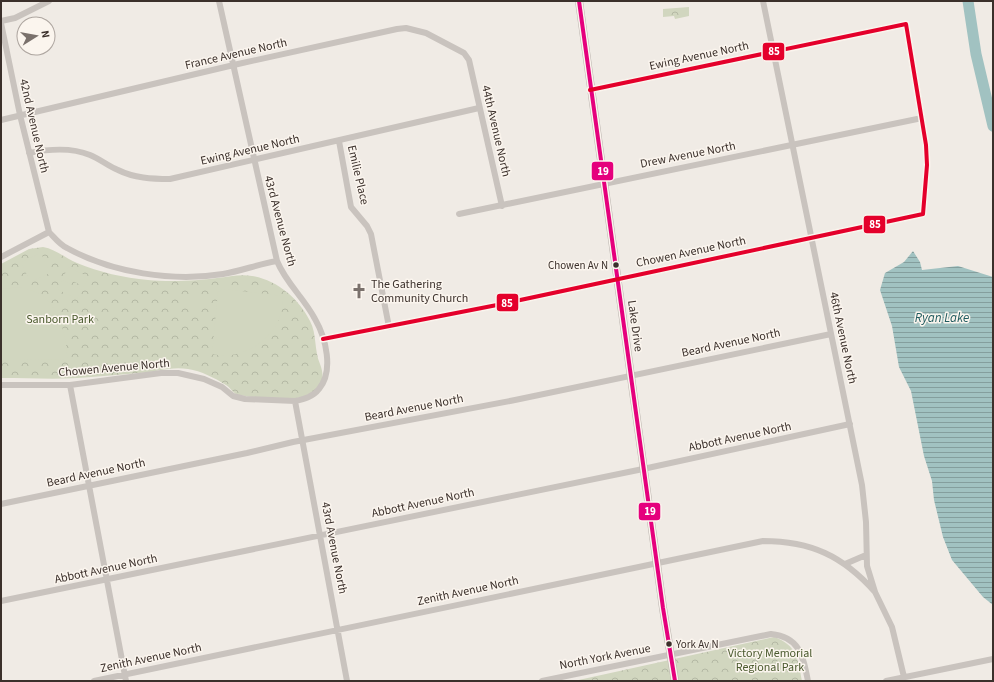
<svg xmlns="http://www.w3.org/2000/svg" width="994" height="682" viewBox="0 0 994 682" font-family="'Source Sans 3',sans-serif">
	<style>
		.park { fill: url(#park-crowns) }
		.pitch { fill: #d1d6bf }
		.water { fill: url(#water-rules) }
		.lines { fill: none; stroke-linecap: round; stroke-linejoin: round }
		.river { stroke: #a1c2c1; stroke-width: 11 }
		.street { stroke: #c9c3be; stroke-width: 6 }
		.secondary { stroke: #bab3ae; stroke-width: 8 }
		.bus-1-casing { stroke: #fbf5ee; stroke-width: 7 }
		.bus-2-casing { stroke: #fbf5ee; stroke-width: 7 }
		.bus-1 { stroke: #e5007d; stroke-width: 4 }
		.bus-2 { stroke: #e4002b; stroke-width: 4 }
		.bus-dot { fill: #3b302b; stroke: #fbf5ee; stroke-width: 1.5 }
		.labels { text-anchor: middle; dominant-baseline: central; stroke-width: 3; stroke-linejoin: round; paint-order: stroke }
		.bus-label { font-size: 11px; fill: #3b302b; stroke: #fbf5ee; text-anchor: end }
		.street-label { font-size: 12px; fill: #3b302b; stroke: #fbf5ee }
		.poi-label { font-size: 12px; fill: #3b302b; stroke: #fbf5ee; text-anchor: start }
		.park-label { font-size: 12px; fill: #4a5a2e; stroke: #fbf5ee }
		.water-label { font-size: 13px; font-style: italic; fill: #1f5a5e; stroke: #fbf5ee }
		.line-badge { stroke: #fbf5ee; stroke-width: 1.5 }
		.badge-label { font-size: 11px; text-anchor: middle; font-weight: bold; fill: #fff }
	</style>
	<defs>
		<pattern id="park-crowns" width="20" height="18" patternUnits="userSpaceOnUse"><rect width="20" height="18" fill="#d1d6bf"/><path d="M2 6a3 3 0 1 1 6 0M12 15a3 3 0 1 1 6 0" fill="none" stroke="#b4b8a4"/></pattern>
		<pattern id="water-rules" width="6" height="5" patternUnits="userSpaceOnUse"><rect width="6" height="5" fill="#a1c2c1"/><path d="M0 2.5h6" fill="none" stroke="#849e9d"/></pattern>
	</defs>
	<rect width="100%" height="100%" fill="#f0ebe5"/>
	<!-- park -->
	<path class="park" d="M689,7V16L675,19L674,16L663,17V9Z
		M43,247C55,249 65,258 77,263C99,272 124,278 148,280C168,282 197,281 217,278C229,277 240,274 252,276C277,280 299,299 310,321C317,334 314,350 320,364C327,382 319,392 302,397C292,400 246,398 236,394C232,392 230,387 226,385C215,378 201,371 188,369C171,366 156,372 140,373C124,374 108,376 91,377C62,380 31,378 1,378V264L29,249Z
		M774,637C797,645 798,659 802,681H574Z"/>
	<!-- pitch -->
	<path class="pitch" d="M41,253L50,273L30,282L21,262Z
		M68,267L89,277L84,287L64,276Z
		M62,280L82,290L77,299L57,289Z
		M22,287C29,290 40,292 45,297C60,313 68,339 67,360L1,359V289Z
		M223,289L283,296C285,333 247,362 212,354L218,292Z
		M187,294H208V303H187Z"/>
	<!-- water -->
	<path class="water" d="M913,251L920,262L922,270L958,266L993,277V605L983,597L952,560L943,537L934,500L932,481L924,456L911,391L899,367L892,326L880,290L885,273L904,262Z"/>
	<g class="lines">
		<!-- river -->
		<path class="river" d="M968,1L976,54L993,126"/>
		<!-- street -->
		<path class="street" d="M219,1L277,261C286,283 304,298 315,319C326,338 334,371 319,389C313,397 304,399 295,401L347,681
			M763,1L862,485L866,522L867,566L875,592L892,627L904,677
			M1,21L15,18L49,1
			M1,23L20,115L49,232
			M1,120L238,64L397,29L406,28L426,33L464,53L469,60L502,206
			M339,141L351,207L367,226L371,234L389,327
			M29,153C49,149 71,147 90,155C100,159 108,166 118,170C134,178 152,179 170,179L479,108
			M459,214L922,118
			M1,257L49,232C54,237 60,245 67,248C112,273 173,282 223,274C241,271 259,264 277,261
			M323,339L497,305L923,214L927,165L926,145L906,24L590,90
			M1,385H70L161,373H178L204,379L222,387L233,396L245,399L295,401
			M70,385L126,681
			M1,504L247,453L293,442L515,400L831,334
			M845,564L866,555
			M1,601L643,469L850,424
			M94,681L763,541C811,541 843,556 875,592
			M542,681L771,634C800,637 803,656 808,681
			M886,681L993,659"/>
		<!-- secondary -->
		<path class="secondary" d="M579,1L663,608L675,681"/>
		<defs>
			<path id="bus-1" d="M579,1L663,608L675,681"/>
			<path id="bus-2" d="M323,339L497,305L923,214L927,165L926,145L906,24L590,90"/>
		</defs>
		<!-- bus-1 casing -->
		<use href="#bus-1" class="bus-1-casing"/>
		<!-- bus-2 casing -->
		<use href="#bus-2" class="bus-2-casing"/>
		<!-- bus-1 -->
		<use href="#bus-1" class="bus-1"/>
		<!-- bus-2 -->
		<use href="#bus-2" class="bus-2"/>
	</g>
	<!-- icons -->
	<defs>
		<symbol id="church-bare" viewBox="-9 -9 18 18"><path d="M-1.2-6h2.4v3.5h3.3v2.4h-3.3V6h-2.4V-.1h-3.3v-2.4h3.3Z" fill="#7a716c" stroke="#fbf5ee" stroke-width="2.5" paint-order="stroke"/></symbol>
	</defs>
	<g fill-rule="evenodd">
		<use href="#church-bare" x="348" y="280" width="22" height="22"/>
	</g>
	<!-- markers -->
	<g class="bus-dot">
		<circle cx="616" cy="265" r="3.5"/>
		<circle cx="669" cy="644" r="3.5"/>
	</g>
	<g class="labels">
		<!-- bus labels -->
		<g class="bus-label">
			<text x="608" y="265">Chowen Av N</text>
			<text x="676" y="644" text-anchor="start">York Av N</text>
		</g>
		<!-- street labels -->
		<g class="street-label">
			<text transform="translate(236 54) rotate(-13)">France Avenue North</text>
			<text transform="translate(699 56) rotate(-12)">Ewing Avenue North</text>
			<text transform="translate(34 126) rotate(77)">42nd Avenue North</text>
			<text transform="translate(496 131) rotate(77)">44th Avenue North</text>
			<text transform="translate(250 150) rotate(-13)">Ewing Avenue North</text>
			<text transform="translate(688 155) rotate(-11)">Drew Avenue North</text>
			<text transform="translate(358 175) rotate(77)">Emilie Place</text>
			<text transform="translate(280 221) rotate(75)">43rd Avenue North</text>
			<text transform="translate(691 252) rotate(-12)">Chowen Avenue North</text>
			<text transform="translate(635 326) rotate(82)">Lake Drive</text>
			<text transform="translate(843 338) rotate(78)">46th Avenue North</text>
			<text transform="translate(731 343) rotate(-12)">Beard Avenue North</text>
			<text transform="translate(114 368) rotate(-5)">Chowen Avenue North</text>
			<text transform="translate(414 408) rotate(-11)">Beard Avenue North</text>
			<text transform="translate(740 437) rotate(-12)">Abbott Avenue North</text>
			<text transform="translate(96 473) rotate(-12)">Beard Avenue North</text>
			<text transform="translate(423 503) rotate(-12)">Abbott Avenue North</text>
			<text transform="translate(334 548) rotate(79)">43rd Avenue North</text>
			<text transform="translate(106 569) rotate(-12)">Abbott Avenue North</text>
			<text transform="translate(468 591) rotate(-12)">Zenith Avenue North</text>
			<text transform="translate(605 657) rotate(-11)">North York Avenue</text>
			<text transform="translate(151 658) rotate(-12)">Zenith Avenue North</text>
		</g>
		<!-- poi labels -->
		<g class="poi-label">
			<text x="371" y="284">The Gathering<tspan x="371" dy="14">Community Church</tspan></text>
		</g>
		<!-- park labels -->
		<g class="park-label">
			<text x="60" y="319">Sanborn Park</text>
			<text x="770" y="653">Victory Memorial<tspan x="770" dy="14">Regional Park</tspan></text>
		</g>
		<!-- water labels -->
		<g class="water-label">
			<text x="942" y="318">Ryan Lake</text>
		</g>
	</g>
	<g class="line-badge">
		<rect x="762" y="42" width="23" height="19" rx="4" fill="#e4002b"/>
		<rect x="591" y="161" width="23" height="20" rx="4" fill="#e5007d"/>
		<rect x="863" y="215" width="23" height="19" rx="4" fill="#e4002b"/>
		<rect x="496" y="293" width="23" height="19" rx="4" fill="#e4002b"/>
		<rect x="638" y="502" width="23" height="19" rx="4" fill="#e5007d"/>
	</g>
	<g class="badge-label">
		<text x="774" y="55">85</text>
		<text x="603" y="175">19</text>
		<text x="875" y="228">85</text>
		<text x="507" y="307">85</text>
		<text x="650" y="515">19</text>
	</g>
	<!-- border -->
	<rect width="994" height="682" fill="none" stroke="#3b302b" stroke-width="4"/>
	<!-- north arrow -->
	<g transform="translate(36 36) rotate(79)"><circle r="19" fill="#fbf5ee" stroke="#aea6a0"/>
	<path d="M0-3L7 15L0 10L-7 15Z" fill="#7a716c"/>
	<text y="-6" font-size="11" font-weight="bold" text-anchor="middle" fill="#3b302b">N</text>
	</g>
</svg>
